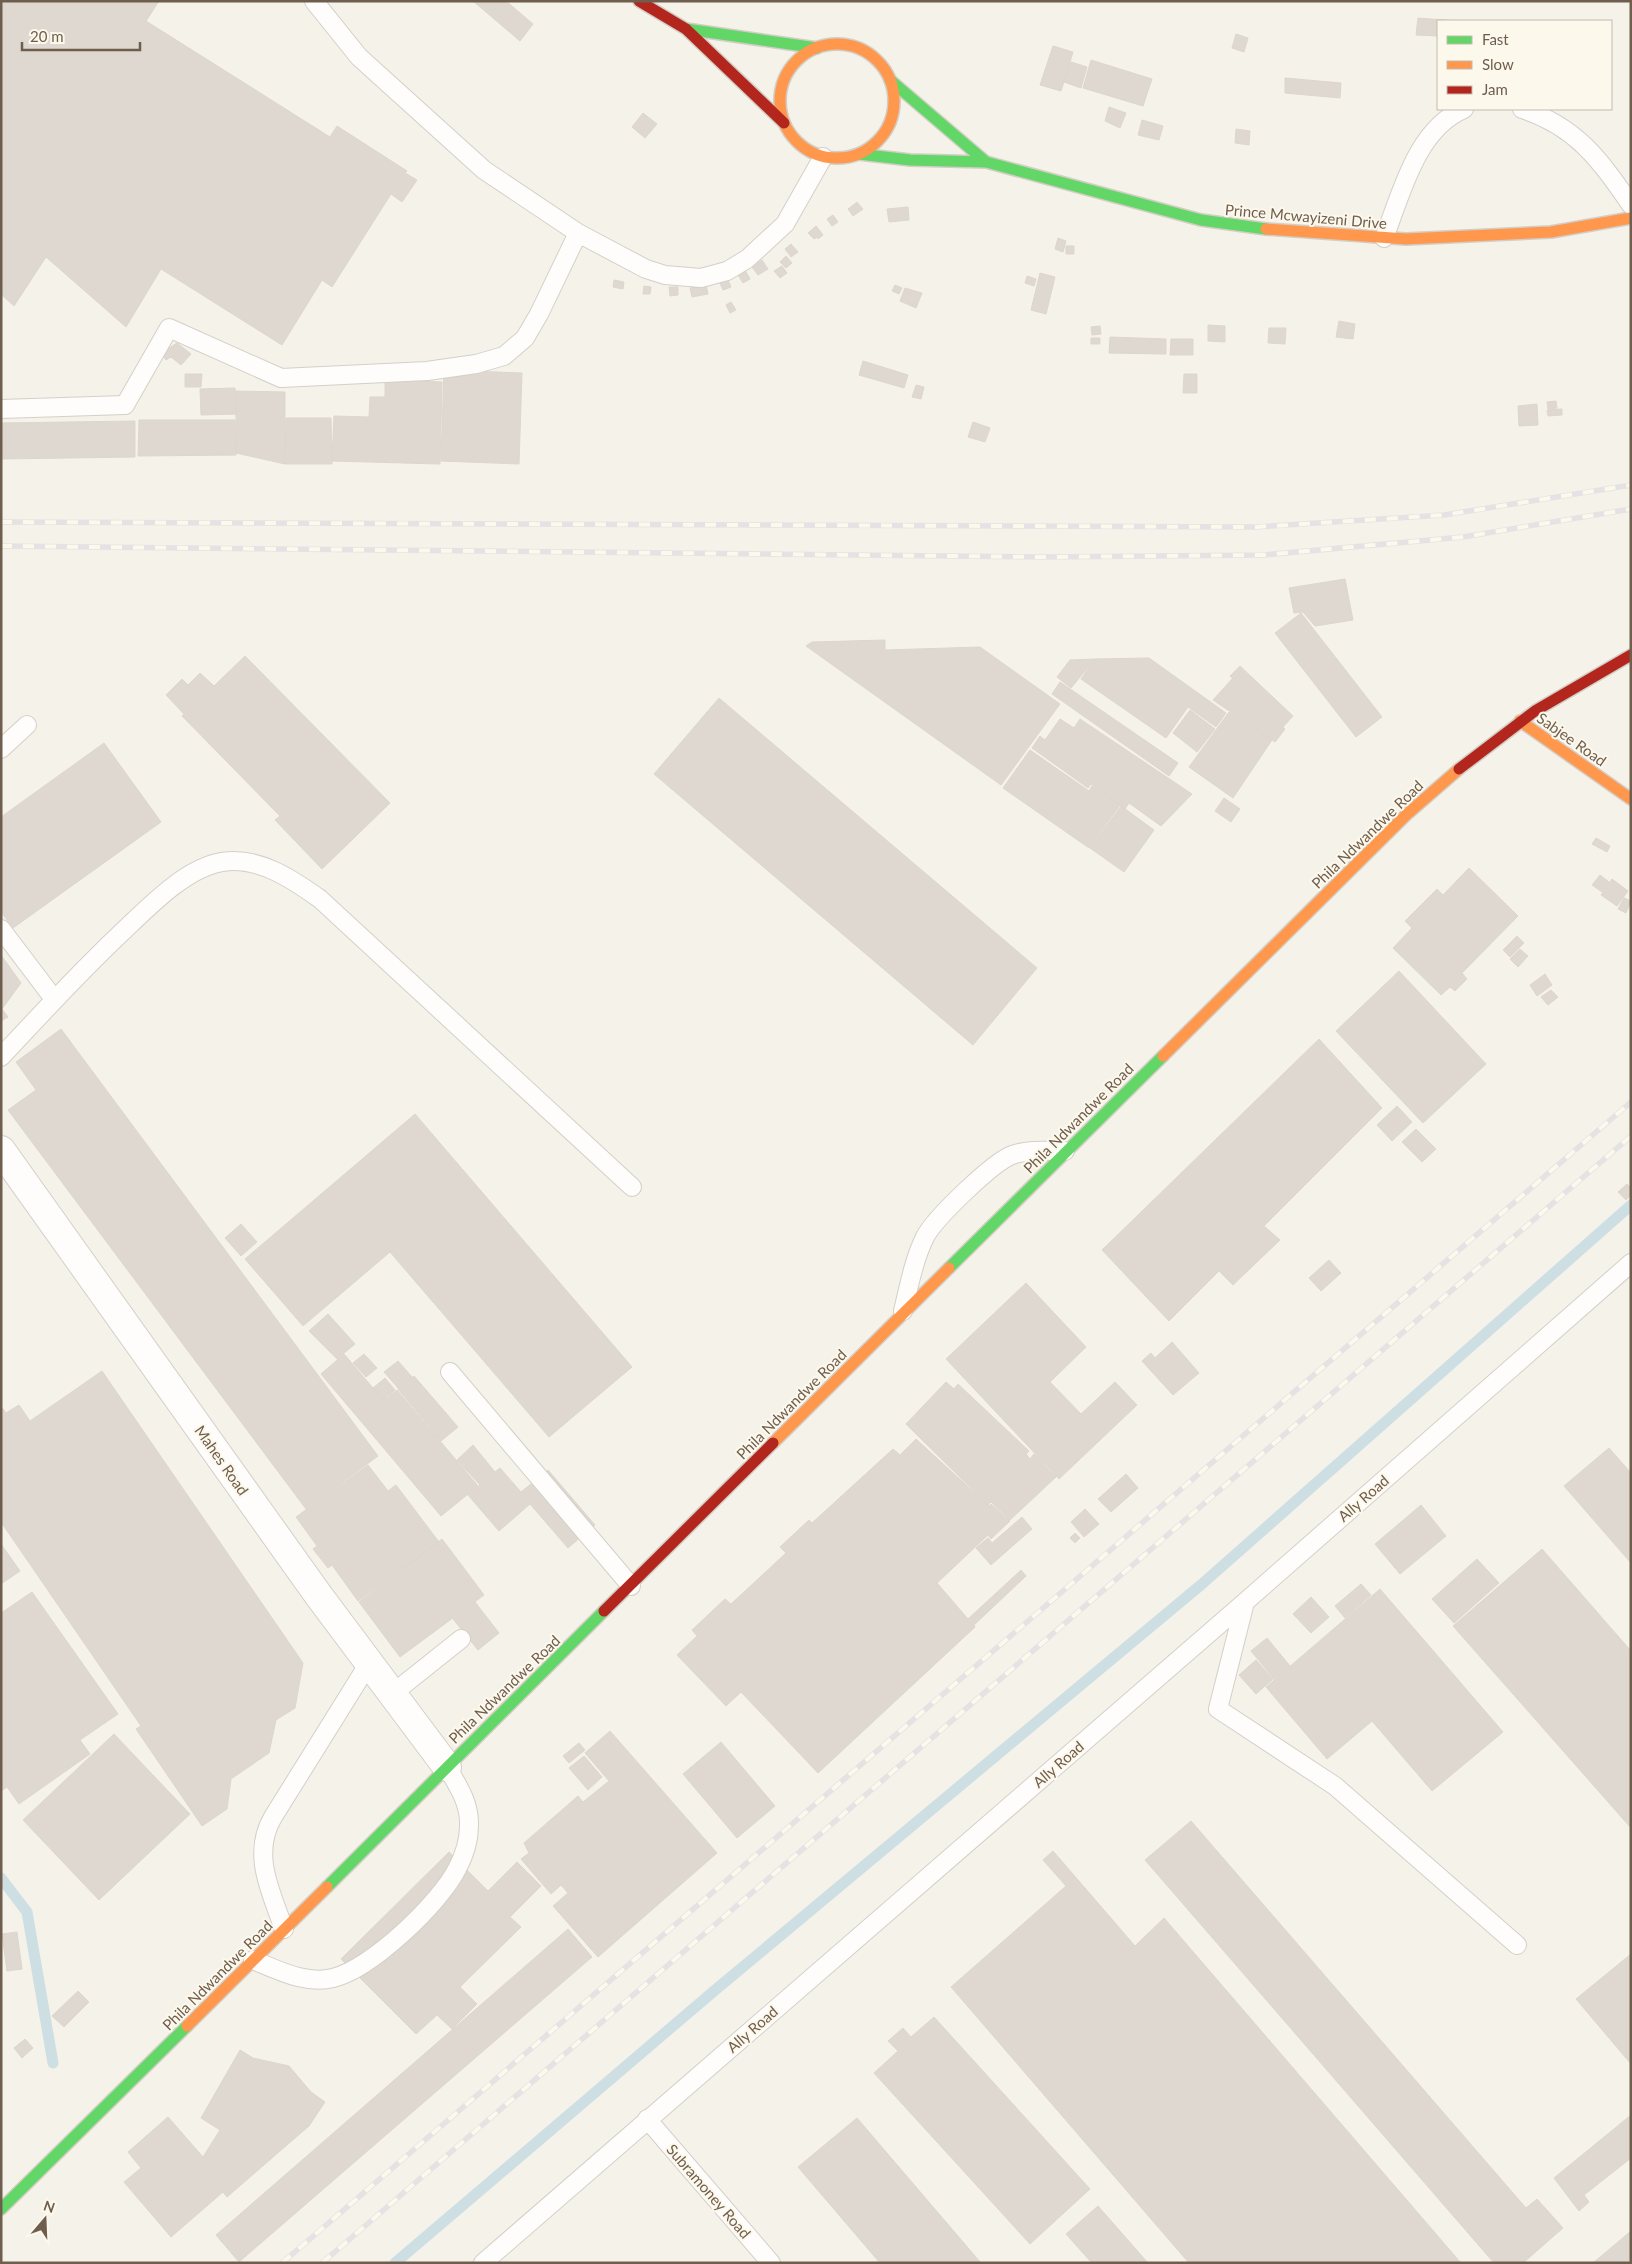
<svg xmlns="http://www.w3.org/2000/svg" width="1632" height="2264" viewBox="0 0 1632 2264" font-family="Lato,sans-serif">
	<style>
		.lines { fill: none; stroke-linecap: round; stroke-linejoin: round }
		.stream { stroke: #cedfe4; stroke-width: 11 }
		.building { fill: #ded8d0; stroke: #ddd6cd }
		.lane-casing { stroke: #d4cfc8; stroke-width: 20 }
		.street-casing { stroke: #d4cfc8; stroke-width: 30 }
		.fast-casing { stroke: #d3cec5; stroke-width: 14 }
		.slow-casing { stroke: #d3cec5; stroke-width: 14 }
		.jam-casing { stroke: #d3cec5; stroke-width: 14 }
		.lane { stroke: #fefdfc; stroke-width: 18 }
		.street { stroke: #fefdfc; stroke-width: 28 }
		.fast { stroke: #63d668; stroke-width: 11 }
		.slow { stroke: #ff974d; stroke-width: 11 }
		.jam { stroke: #b3261e; stroke-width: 11 }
		.rail-casing { stroke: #e5e2e4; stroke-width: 5.5 }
		.rail { stroke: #fdf8ec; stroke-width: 4; stroke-dasharray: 11; stroke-linecap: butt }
		.labels { text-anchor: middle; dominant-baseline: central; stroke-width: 4; stroke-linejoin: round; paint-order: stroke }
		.street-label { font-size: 15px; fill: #6f5e4e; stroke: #fdf8ec }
	</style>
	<rect width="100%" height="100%" fill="#f5f2ea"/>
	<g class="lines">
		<!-- stream -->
		<path class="stream" d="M1,1878L27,1912L53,2063
			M395,2263L714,1991L1202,1584L1631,1205"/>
	</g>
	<!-- building -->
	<path class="building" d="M1,1H159L146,21L330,137L337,126L407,171L405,173L417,180L402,202L391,194L332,287L322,280L282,345L161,269L126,327L46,257L14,306L1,294Z
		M473,1H506L533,24L520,41Z
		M1418,18L1459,21H1438V36L1416,35Z
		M1236,34L1248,38L1244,52L1232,48Z
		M1053,46L1073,52L1061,91L1040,85Z
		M1091,60L1152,79L1143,106L1083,88Z
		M1071,62L1087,67L1081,88L1064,82Z
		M1285,78L1341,83L1340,98L1285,93Z
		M1109,107L1126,113L1120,128L1105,121Z
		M643,113L657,124L645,138L632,127Z
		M1142,120L1163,126L1159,140L1138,135Z
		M1236,129L1250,131L1249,145L1235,143Z
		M857,202L863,209L853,216L848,209Z
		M908,207L909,220L889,222L887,209Z
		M833,215L838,222L832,226L827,219Z
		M816,226L823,235L818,239L817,237L814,239L808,233Z
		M1058,238L1066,241L1063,252L1055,249Z
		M791,244L798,252L791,257L785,249Z
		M1066,246H1074V254H1066Z
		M786,256L792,263L786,268L780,262Z
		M762,260L768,269L758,275L752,267Z
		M782,266L787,273L780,278L774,271Z
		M745,270L750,279L743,283L738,275Z
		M1040,273L1055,277L1046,314L1031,310Z
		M1027,276L1036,279L1034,286L1025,283Z
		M614,280L624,282L623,289L613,287Z
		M728,280L731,287L723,290L720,283Z
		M706,284L708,294L692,297L690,288Z
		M895,285L902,288L899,294L892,291Z
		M644,286L651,287L650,294H643Z
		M669,287H678V295L670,296Z
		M905,288L922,293L916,308L900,301Z
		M731,302L736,310L730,313L726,305Z
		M1339,321L1355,324L1353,339L1336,337Z
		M1208,325L1225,326V342L1208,341Z
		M1100,326L1101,334L1092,335L1091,327Z
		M1269,328H1286L1285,344L1268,343Z
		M1110,337L1166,339V354L1109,353Z
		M1091,338H1100V344H1091Z
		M1171,339H1193V355H1170Z
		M177,343L191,354L181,365L171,357L166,360L161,353Z
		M863,361L908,375L904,388L859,375Z
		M444,370L522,373L519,464L441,461Z
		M185,374H202L201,387H185Z
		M1184,374H1197V393H1183Z
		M385,380L442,382L440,464L332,461L334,416L369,417L370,397H385Z
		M916,385L924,387L921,399L912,397Z
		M235,388L236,414L201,415L200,389Z
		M236,391L285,392V464L236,453Z
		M1556,401L1557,408L1548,409L1547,402Z
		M1537,404L1538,425L1519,426L1518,406Z
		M1562,409V415L1548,416L1547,410Z
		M286,418H331L332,464H285Z
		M139,420H235L236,455L138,456Z
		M135,421V457L1,459V423Z
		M973,422L990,428L985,442L968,437Z
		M1345,579L1353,620L1315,626L1303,612L1294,613L1289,588Z
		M1301,613L1382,717L1356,737L1275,633Z
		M885,640V650L980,647L1060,704L1001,785L806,646L812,642Z
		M245,656L390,803L322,869L275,820L280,816L182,716L184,714L166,695L182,679L188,685L200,673L214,686Z
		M1149,658L1226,713L1216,727L1188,707L1166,738L1081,679L1095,659Z
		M1095,659L1071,688L1057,677L1070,660Z
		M1240,666L1293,716L1283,727L1230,676Z
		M1232,679L1285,729L1275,742L1213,700Z
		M1060,682L1178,763L1169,776L1052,694Z
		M719,698L1037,968L973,1045L654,774Z
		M1190,710L1215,729L1197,752L1173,733Z
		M1229,712L1272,740L1233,798L1189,767Z
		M1060,719L1074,728L1080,719L1192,794L1161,826L1129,803L1125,809L1091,784L1088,788L1032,748L1040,736L1045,740Z
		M104,743L161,822L13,928L1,912V817Z
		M1030,750L1089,791L1092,786L1120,805L1089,848L1003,788Z
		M1224,798L1240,809L1231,822L1215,811Z
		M1121,806L1154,830L1124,872L1090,848Z
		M1596,838L1610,846L1607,852L1592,844Z
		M1469,868L1518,916L1462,973L1467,979L1455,991L1450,987L1441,995L1393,948L1412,928L1405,921L1437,889L1443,895Z
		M1600,875L1609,882L1602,892L1592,885Z
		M1612,879L1628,891L1617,906L1601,895Z
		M1624,898L1631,901L1626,913L1618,909Z
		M1517,936L1524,943L1510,957L1503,950Z
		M1520,949L1528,956L1518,967L1510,959Z
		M1,955L21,983L2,1009L8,1017L1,1021Z
		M1399,971L1486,1064L1423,1123L1336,1031Z
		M1545,974L1552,985L1537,996L1530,985Z
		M1551,990L1558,997L1548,1005L1541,997Z
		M61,1029L378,1456L306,1509L8,1110L36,1090L16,1062Z
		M1319,1039L1382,1108L1264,1226L1280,1240L1233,1285L1219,1271L1169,1321L1102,1250Z
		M1397,1106L1412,1122L1392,1141L1377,1125Z
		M415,1114L632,1367L549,1437L390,1252L303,1326L245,1259Z
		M1416,1129L1436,1149L1422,1162L1402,1142Z
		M1627,1184L1631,1188V1195L1626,1200L1618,1192Z
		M241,1224L257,1242L241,1256L225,1238Z
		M1329,1260L1341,1273L1321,1291L1309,1278Z
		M1026,1283L1086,1347L1050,1382L1081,1414L1115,1382L1137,1405L1059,1479L946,1359Z
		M328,1314L355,1344L337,1359L309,1331Z
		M1172,1342L1199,1373L1173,1395L1142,1361L1151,1353L1155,1358Z
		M344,1354L384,1401L397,1390L478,1486L441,1516L321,1374Z
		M364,1354L377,1368L366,1377L353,1363Z
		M398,1361L412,1377L398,1388L384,1372Z
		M102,1371L303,1663L295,1708L276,1720L269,1753L231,1779L227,1809L202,1826L136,1729L141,1726L1,1522V1406L6,1413L19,1405L30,1421Z
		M414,1376L458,1427L441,1441L398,1389Z
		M385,1378L395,1390L384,1400L373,1388Z
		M946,1382L954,1389L958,1384L1029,1451L1026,1454L1030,1459L1034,1454L1056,1477L1010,1520L991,1502L988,1505L906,1424Z
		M916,1439L989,1506L991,1504L1010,1521L991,1539L988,1535L937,1583L968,1619L1021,1570L1026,1576L974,1625L975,1627L818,1773L741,1692L726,1706L677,1655L697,1636L692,1630L725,1599L731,1604L786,1553L780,1547L809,1520L812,1523L893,1449L900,1455Z
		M473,1445L495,1472L500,1468L521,1492L548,1470L595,1525L568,1548L530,1504L499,1531L468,1495L480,1485L457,1460Z
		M1609,1448L1631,1473V1563L1564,1486Z
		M368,1465L388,1491L396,1485L439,1542L358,1601L332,1565L328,1568L313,1549L317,1546L296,1517Z
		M1126,1474L1138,1488L1111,1512L1098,1499Z
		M1421,1505L1446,1536L1400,1574L1375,1544Z
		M1085,1509L1099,1524L1084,1537L1071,1522Z
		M1022,1517L1032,1529L991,1565L976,1548L988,1538L992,1543Z
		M1075,1533L1080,1538L1075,1543L1070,1538Z
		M442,1539L484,1595L400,1657L359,1602Z
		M1,1544L20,1571L1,1584Z
		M1542,1549L1631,1651V1828L1453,1626Z
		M1477,1559L1499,1583L1454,1623L1432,1599Z
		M1361,1584L1371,1595L1345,1618L1335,1606Z
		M1380,1589L1503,1732L1432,1791L1372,1721L1327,1759L1266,1687Z
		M32,1592L118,1714L80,1740L90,1754L19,1804L7,1787L1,1791V1613Z
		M1311,1597L1329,1617L1311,1633L1293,1614Z
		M475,1602L499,1633L478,1650L453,1619Z
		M1267,1638L1290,1666L1274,1679L1251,1651Z
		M1256,1660L1273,1679L1256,1694L1239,1675Z
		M610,1731L717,1853L598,1957L553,1906L568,1893L561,1885L551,1894L521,1859L529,1853L524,1843L578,1796L583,1802L609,1781L585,1753Z
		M114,1734L190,1814L99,1900L23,1820Z
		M721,1742L775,1806L737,1838L683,1774Z
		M579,1743L585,1750L569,1763L563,1756Z
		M584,1756L602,1777L588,1790L569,1768Z
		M1191,1821L1526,2208L1537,2199L1563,2228L1523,2263H1494L1145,1860Z
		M1053,1851L1135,1946L1164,1918L1461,2263H1189L951,1987L1066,1886L1043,1860Z
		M449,1852L488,1891L517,1862L541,1886L510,1917L521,1927L460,1987L477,2004L452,2029L437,2015L416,2034L341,1959Z
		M568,1929L592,1957L239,2262L216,2235Z
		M17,1932L22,1969L7,1971L2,1934Z
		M1631,1954V2064L1576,1999Z
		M78,1991L89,2002L64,2027L52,2016Z
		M934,2017L1090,2189L1030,2244L874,2073L898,2051L888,2041L903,2028L911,2037Z
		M25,2039L33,2048L22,2058L14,2048Z
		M240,2050L253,2058L289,2066L311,2092L325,2102L309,2126L227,2197L223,2192L171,2237L124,2182L141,2168L128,2152L168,2117L203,2157L220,2130L201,2118Z
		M1631,2115V2158L1584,2195L1589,2202L1579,2211L1554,2178Z
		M857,2118L981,2263H880L798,2167Z
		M1098,2206L1148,2263H1092L1066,2234Z
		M1631,2231V2263H1593Z"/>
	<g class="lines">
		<defs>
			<path id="lane" d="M314,1L359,57L484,170L578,233L646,269L665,275L701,278L727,271L747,259L785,224L823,157
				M1522,109C1576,126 1600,160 1631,205
				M1384,238C1401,195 1416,129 1464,109
				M1,409L125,405L169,328L281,378L427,371L476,364L504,356L525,338L539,314L578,233
				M1,749L27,725
				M1,929L54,999
				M1,1057C39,1016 77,975 118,936C145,911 184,868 222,862C258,856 292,879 320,899L632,1187
				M903,1311C909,1286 914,1259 925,1237C935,1218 992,1163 1012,1155C1028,1149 1048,1151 1065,1151
				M450,1372L631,1586
				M1245,1602L1218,1709L1335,1786L1517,1945
				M392,1694L461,1639
				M284,1929C271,1892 251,1854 273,1817L369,1663
				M253,1960C278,1970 306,1985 333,1978C371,1969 440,1903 457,1869C464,1856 469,1841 469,1826C470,1803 458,1786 447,1767
				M647,2119L771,2263
				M483,2263L1245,1602L1631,1263"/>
			<path id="street" d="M1,1150L319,1596L447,1767"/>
			<path id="fast" d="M686,29L817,48
				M890,80L986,162
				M859,154L910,160L986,162L1201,220L1266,229
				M949,1268L1163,1056
				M327,1887L604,1611
				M1,2209L187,2026"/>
			<path id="slow" d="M780 101a57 57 0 1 1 114 0a57 57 0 1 1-114 0Z
				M1266,229L1406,239L1551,232L1631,218
				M1520,721L1631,799
				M1163,1056L1406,815L1459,769
				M773,1443L949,1268
				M187,2026L327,1887"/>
			<path id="jam" d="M639,1L686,29L784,123
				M1459,769L1535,711L1631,655
				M604,1611L773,1443"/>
		</defs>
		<!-- lane casing -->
		<use href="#lane" class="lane-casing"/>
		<!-- street casing -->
		<use href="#street" class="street-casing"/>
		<!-- fast casing -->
		<use href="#fast" class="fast-casing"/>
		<!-- slow casing -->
		<use href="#slow" class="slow-casing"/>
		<!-- jam casing -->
		<use href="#jam" class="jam-casing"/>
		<!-- lane -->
		<use href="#lane" class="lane"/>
		<!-- street -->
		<use href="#street" class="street"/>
		<!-- fast -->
		<use href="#fast" class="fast"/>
		<!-- slow -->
		<use href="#slow" class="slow"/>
		<!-- jam -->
		<use href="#jam" class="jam"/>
		<defs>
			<path id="rail" d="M1,522L1256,527L1444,515L1631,485
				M1,546L1044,557L1263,555L1463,537L1631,509
				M282,2263L1631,1102
				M322,2263L1631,1136"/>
		</defs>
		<!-- rail casing -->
		<use href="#rail" class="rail-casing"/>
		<!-- rail -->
		<use href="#rail" class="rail"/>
	</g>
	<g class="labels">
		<!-- street labels -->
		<g class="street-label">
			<text transform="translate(1306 216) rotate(5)">Prince Mcwayizeni Drive</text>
			<text transform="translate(1572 739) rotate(35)">Sabjee Road</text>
			<text transform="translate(1367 834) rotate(-44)">Phila Ndwandwe Road</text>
			<text transform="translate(1078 1118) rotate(-45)">Phila Ndwandwe Road</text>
			<text transform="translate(791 1404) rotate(-45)">Phila Ndwandwe Road</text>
			<text transform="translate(222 1460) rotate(55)">Mahes Road</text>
			<text transform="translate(1363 1498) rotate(-41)">Ally Road</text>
			<text transform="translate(504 1689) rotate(-44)">Phila Ndwandwe Road</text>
			<text transform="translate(1058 1764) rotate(-41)">Ally Road</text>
			<text transform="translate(217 1975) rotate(-45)">Phila Ndwandwe Road</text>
			<text transform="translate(752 2029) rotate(-41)">Ally Road</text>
			<text transform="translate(709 2191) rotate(49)">Subramoney Road</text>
		</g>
	</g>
	<!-- border -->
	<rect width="1632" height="2264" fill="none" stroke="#6f5e4e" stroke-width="5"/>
	<!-- legend -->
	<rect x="1437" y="20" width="175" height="90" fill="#fdf8ec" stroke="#c4baad"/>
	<rect x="1447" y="36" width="25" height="8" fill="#63d668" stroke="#c4baad"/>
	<text x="1482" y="45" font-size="15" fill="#6f5e4e">Fast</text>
	<rect x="1447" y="61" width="25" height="8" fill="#ff974d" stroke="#c4baad"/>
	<text x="1482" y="70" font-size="15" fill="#6f5e4e">Slow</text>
	<rect x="1447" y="86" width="25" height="8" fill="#b3261e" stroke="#c4baad"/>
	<text x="1482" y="95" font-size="15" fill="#6f5e4e">Jam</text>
	<!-- north arrow -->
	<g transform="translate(45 2219) rotate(19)" stroke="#fdf8ec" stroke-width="4" paint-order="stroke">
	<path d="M0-4L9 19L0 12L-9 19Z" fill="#6f5e4e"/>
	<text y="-8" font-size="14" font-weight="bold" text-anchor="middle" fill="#6f5e4e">N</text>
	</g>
	<!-- scale -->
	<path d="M22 42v8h118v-8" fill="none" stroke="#6f5e4e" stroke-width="2.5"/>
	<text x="30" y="42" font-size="15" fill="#6f5e4e" stroke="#fdf8ec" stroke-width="4" paint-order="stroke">20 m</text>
</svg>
